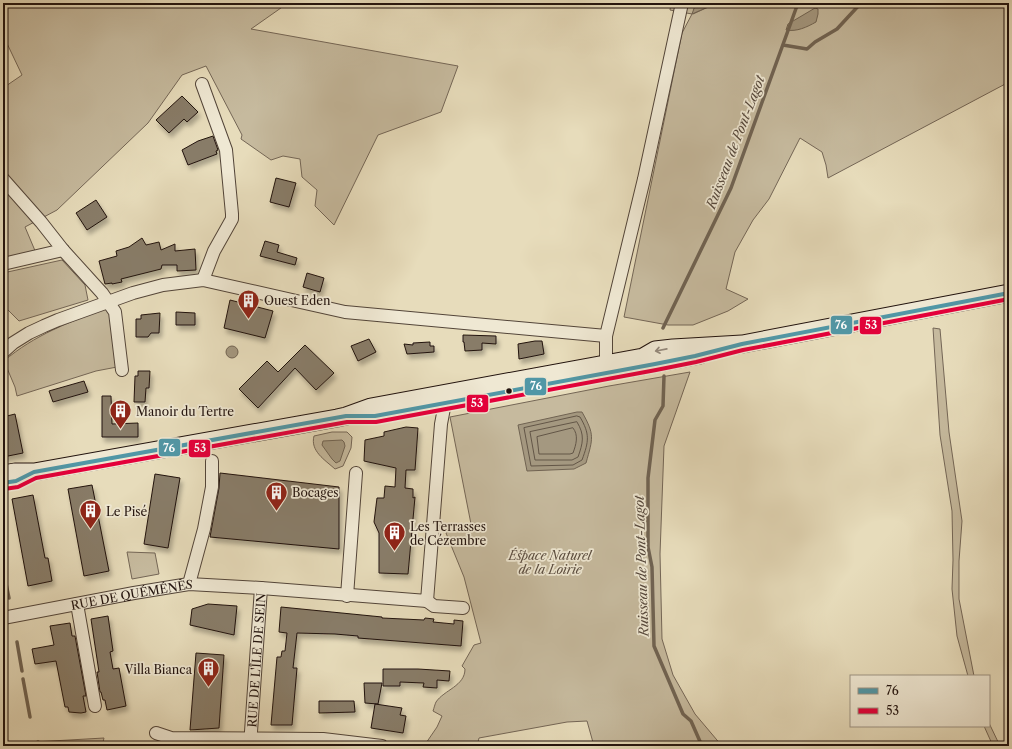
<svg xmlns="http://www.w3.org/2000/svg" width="1012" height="749" viewBox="0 0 1012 749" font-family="'Libre Caslon Text',serif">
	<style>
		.green { fill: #c6ba9e; stroke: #746656 }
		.water { fill: #a49880; stroke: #706352 }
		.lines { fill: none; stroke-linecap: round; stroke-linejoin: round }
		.shore { stroke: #635647; stroke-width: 1 }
		.stream { stroke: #706352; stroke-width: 3.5 }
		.building { fill: #887c68; stroke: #22130e; filter: url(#shadow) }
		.street-casing { stroke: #534539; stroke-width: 14 }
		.secondary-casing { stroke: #22130e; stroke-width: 19 }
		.street { stroke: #efe8d3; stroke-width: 12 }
		.secondary { stroke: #efe8d3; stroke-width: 17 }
		.bus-1-casing { stroke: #efe8d3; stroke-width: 7 }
		.bus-2-casing { stroke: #efe8d3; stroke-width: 7 }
		.bus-1 { stroke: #5197a6; stroke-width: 4 }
		.bus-2 { stroke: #e4003a; stroke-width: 4 }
		.oneway { stroke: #93887a }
		.bus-dot { fill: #22130e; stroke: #efe8d3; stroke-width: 1.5 }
		.labels { text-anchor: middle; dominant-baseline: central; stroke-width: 3.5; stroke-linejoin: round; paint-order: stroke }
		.poi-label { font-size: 12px; fill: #22130e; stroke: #efe8d3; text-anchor: start }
		.park-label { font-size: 12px; font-style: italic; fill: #5b4d40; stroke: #efe8d3 }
		.street-label { font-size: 12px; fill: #22130e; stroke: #efe8d3 }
		.water-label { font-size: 13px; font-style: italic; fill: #56483c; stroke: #efe8d3 }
		.line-badge { stroke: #efe8d3; stroke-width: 1.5 }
		.badge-label { font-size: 11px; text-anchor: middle; font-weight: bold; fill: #fff }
	</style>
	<defs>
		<filter id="shadow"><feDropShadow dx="2.5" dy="4.5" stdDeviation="2" flood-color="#0004"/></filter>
	</defs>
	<rect width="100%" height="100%" fill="#e7dcbb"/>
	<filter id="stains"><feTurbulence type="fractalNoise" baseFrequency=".005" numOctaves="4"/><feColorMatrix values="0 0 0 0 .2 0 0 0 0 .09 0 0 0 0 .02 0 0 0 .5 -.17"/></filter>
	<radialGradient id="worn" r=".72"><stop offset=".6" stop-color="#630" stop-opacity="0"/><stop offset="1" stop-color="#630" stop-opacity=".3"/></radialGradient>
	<!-- green -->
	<path class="green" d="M9,3H288L251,29L458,66L441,112L378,135L334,225L315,206L317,190L302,177L300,159L283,156L271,160L241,139L242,135L206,66L182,75L148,123L57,210L25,227L36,253L3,260V88L22,75L3,35V6Z
		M671,3H696L693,14L717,3H1009V82L828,178L826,165L822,152L800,138L769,199L753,220L735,252L726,289L748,299L728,311L693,325H668L624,317L682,33L692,14L670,10Z
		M62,260L85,285L88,300L19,321L3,305V273Z
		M106,308L110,311L117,367L96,371L17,396L15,387L4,361C34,335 70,322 106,308Z
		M933,328L940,329L949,432L962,521L959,561V599L974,676H968L957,636L952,589L953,560L952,511L940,435Z
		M690,372L664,446L660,554L662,639L673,675L695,714L722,746H594L587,721L567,722L479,738L477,746H424L437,727L442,716L433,711C434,708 435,704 436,702C444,690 465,686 465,669L462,666L474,645L481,643L464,577L446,533L471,524L450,417L609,386Z
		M332,432H347L352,437L351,448L343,466L335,469C325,460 310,451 314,436Z
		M127,552L155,553L159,574L132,579Z
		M989,723L1000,746H993L984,726H989Z
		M104,738L102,746H35L34,742Z"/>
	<!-- water -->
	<path class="water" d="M696,3H717L692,14Z
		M815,8L818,9V14L816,22C807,27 797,32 786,30L788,24Z
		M226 352a6 6 0 1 1 12 0a6 6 0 1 1-12 0Z
		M577,412H582C595,435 593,438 586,463L574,469L527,471L518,425Z
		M342,440L344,442L345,446L340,461L336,463L332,459L322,445L323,441Z"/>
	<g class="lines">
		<!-- shore -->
		<path class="shore" d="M577,416L580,417C590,434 589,441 582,460L573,465L531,466L524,428Z
			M577,422C585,435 583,443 578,457L572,460H535L530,432Z
			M573,428C579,435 576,445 573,453L570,454H539L537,437Z"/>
		<!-- stream -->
		<path class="stream" d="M783,45L807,49L815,42L837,29L861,3
			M663,328L731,188L798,3
			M664,376L663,406L655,420L648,478V547L652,567L654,646L683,714L691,721L702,746
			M3,569L9,598
			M17,642L22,671
			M23,679L30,717
			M38,742L39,746"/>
	</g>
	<!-- building -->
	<path class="building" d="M182,96L198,112L187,122L184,119L169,133L156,120Z
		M213,136L218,150L216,151L217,154L188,165L182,150L198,141Z
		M276,178L296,183L289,207L270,202Z
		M96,200L107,217L87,230L76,213Z
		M142,238L146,245L159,242L161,250L175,244V251L195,249L196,270L177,271V265H162L161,269L121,279L122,282L112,284V283L105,284L99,261L117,256L116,251L129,247Z
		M265,241L279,245L277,252L297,258L295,265L260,256Z
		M307,273L324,278L320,292L303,287Z
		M230,300L273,311L265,338L224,328Z
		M176,312L195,313V325H176Z
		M160,313L159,333H151L148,337H136V319H141V315Z
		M463,335L496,336V344L482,343V350L465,351L464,342H463Z
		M369,339L376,352L358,361L351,346Z
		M535,341H542L544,354L519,359L518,344Z
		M430,342V346H434V352L407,354L404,344L413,345V343Z
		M305,345L334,373L316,390L295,368L258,408L239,389L267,361L278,372Z
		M138,371H150L149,388H146L145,402H134L135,376H138Z
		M84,381L88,392L53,402L49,391Z
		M102,396H111L112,424L138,423V437H102Z
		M15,414L23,453L3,457V417Z
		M406,427L418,428L415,470H406L405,488L413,489V498L415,497L408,574L379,573V533L374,522L377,498H384L385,486L395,487L396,468L364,461L365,440L384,436V432Z
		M220,473L339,487V549L210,537L219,488Z
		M155,474L180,478L168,548L144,544Z
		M92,485L109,571L84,576L68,489Z
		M33,495L45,558H48L52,581L28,586L12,499Z
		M208,604L237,606L234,635L190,625L192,609Z
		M281,607L382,617V618L424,620L425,618L434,619L433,622L454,624V620L463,621L461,646L358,638V636L335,634L297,633L293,668H297L292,725H271L277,657H281L282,651H285L287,633L279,632Z
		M108,616L113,651L110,652L113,669L119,668L126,706L107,710L105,700H103L101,692H100L97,672H99L91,619Z
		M70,623L72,636H75L86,696H83L86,712L81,713L69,712L68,707H65L56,661L35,664L32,649L54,645L50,626Z
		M196,653L224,655L219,728L190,730Z
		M383,669H418L450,671L449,681L437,680V688L423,687L424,683L400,682V686H383Z
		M364,683H382L378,704L365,703Z
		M319,701H354L355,712L319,713Z
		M375,704L402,708L400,715L406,716L403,733L371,728Z"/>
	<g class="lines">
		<defs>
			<g id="street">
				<path d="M202,84L226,150L232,214V219L214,251L203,280"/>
				<path d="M3,179L41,222L63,250L102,293L115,312L122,370"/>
				<path d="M3,264L63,250"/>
				<path d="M3,352L13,343L29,333L44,326L58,320L133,293L163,285L203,280L345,312L606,336"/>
				<path d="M609,373L606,359V336L644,179L682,3"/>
				<path d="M189,584L204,529L212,487V461"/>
				<path d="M347,596L356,473"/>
				<path d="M427,601L434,606L463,608"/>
				<path d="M77,604L95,706"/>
				<path id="s1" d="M3,618L134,593L189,584L261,588L427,601L441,424L445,403"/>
				<path d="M156,733L171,738L323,739L382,746"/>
				<path id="s2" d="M250,746L261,588"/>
			</g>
			<path id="secondary" d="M732,346L1009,293
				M632,368L700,355
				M3,474L15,472H34L337,418L346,416L371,407L643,357L655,350L673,348L742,344"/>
		</defs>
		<!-- street casing -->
		<use href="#street" class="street-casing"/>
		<!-- secondary casing -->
		<use href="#secondary" class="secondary-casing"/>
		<!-- street -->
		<use href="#street" class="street"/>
		<!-- secondary -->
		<use href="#secondary" class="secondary"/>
		<defs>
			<path id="bus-1" d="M3,483L16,481L34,472L346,416H375L655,364L695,356L742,344L1009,293"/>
			<path id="bus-2" d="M4,489L18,487L36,478L347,422H376L656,370L696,362L743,350L1009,299"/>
		</defs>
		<!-- bus-1 casing -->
		<use href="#bus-1" class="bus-1-casing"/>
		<!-- bus-2 casing -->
		<use href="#bus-2" class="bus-2-casing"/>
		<!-- bus-1 -->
		<use href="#bus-1" class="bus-1"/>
		<!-- bus-2 -->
		<use href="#bus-2" class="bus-2"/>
	</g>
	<!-- one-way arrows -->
	<defs><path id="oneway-shaft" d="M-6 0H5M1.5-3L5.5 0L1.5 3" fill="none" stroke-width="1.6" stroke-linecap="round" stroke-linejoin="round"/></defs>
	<use class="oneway" href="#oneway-shaft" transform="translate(661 350) rotate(169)"/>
	<!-- icons -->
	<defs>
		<symbol id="building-pin" viewBox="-11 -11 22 30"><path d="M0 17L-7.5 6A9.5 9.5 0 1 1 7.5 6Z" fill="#8f2418" stroke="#efe8d3"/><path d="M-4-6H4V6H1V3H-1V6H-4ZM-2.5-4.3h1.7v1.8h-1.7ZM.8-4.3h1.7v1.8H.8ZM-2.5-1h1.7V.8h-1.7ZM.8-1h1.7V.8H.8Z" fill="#fff"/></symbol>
	</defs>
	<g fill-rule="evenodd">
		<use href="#building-pin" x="236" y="288" width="25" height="34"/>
		<use href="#building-pin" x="108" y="398" width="25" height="34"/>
		<use href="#building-pin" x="264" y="480" width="25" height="34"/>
		<use href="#building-pin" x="78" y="498" width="25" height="34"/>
		<use href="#building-pin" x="382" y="520" width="25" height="34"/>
		<use href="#building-pin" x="196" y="656" width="25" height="34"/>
	</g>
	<!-- markers -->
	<circle class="bus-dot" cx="509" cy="391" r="3.5"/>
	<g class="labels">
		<!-- poi labels -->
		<g class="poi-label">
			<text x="264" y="300">Ouest Eden</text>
			<text x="136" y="411">Manoir du Tertre</text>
			<text x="292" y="492">Bocages</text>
			<text x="106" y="511">Le Pisé</text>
			<text x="410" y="526">Les Terrasses<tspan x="410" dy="14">de Cézembre</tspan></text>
			<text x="192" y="669" text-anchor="end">Villa Bianca</text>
		</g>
		<!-- park labels -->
		<g class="park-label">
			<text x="550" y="555">Éspace Naturel<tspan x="550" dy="14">de la Loirie</tspan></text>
		</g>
		<!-- street labels -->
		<g class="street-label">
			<text stroke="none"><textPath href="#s1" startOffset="131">RUE DE QUÉMÉNÈS</textPath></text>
			<text stroke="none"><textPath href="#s2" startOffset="86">RUE DE L'ÎLE DE SEIN</textPath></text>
		</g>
		<!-- water labels -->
		<g class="water-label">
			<text transform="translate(735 142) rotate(-69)">Ruisseau de Pont-Lagot</text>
			<text transform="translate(641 566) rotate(-92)">Ruisseau de Pont-Lagot</text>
		</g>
	</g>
	<g class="line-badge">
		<rect x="830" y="315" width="23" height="20" rx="4" fill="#5197a6"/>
		<rect x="859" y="316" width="23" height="19" rx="4" fill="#e4003a"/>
		<rect x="524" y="377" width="23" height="19" rx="4" fill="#5197a6"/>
		<rect x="466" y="394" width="23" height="19" rx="4" fill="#e4003a"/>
		<rect x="158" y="438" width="23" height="19" rx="4" fill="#5197a6"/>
		<rect x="188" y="439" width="23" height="19" rx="4" fill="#e4003a"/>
	</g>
	<g class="badge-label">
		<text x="841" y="329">76</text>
		<text x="871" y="329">53</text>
		<text x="536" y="390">76</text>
		<text x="477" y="407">53</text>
		<text x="169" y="452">76</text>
		<text x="200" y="452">53</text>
	</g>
	<!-- margin -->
	<rect width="1012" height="749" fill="none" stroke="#e7dcbb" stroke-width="16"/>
	<rect x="4" y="4" width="1004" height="741" fill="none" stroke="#22130e" stroke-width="2"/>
	<rect x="8" y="8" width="996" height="733" fill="none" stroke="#22130e"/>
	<!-- legend -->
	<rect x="850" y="675" width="140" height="52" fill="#efe8d3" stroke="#9d9384"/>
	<rect x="858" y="688" width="20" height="6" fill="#5197a6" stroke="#9d9384"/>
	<text x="886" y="695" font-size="12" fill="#22130e">76</text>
	<rect x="858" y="708" width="20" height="6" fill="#e4003a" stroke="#9d9384"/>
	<text x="886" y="715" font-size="12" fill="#22130e">53</text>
	<rect width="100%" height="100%" filter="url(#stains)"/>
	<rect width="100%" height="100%" fill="url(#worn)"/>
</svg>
